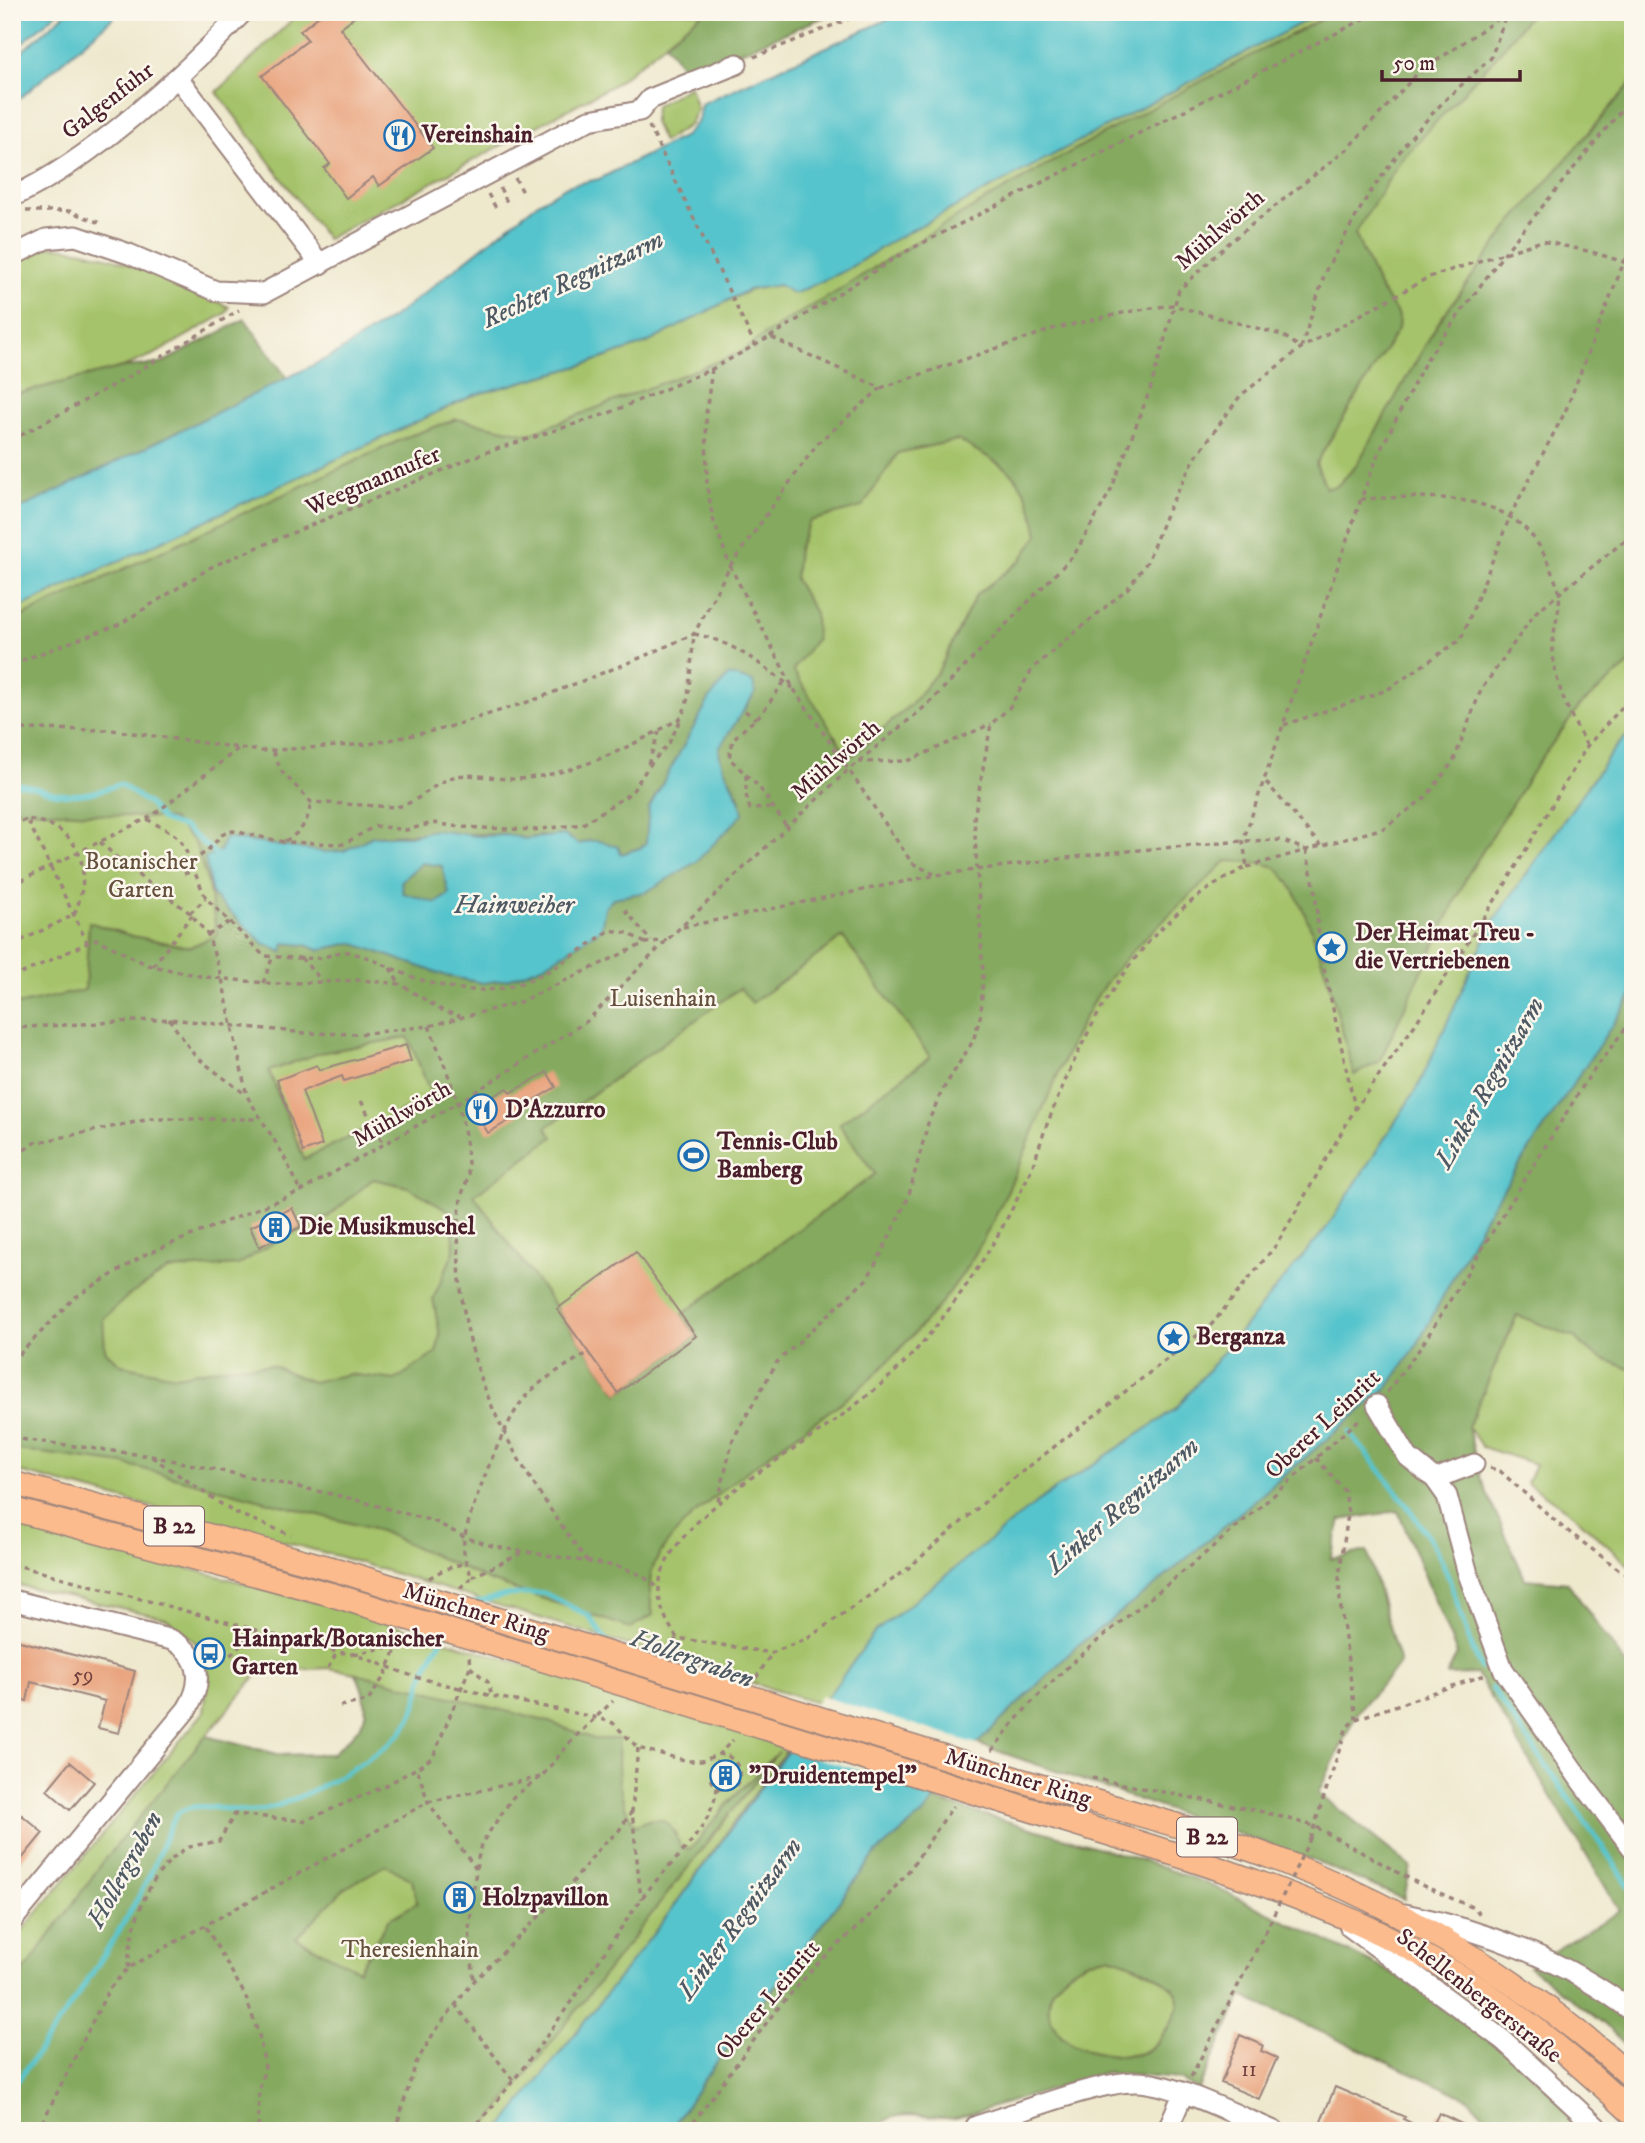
<svg xmlns="http://www.w3.org/2000/svg" width="1645" height="2143" viewBox="0 0 1645 2143" font-family="'IM FELL DW Pica',serif">
	<style>
		.green { fill: #a5c36b; stroke: #78714b; stroke-width: 2; fill-rule: evenodd }
		.forest { fill: #84a95f; stroke: #676445; stroke-width: 2; fill-rule: evenodd }
		.water { fill: #56c4cc; stroke: #50727c; stroke-width: 2; fill-rule: evenodd }
		.pier { fill: #eee8cd }
		.lines { fill: none; stroke-linecap: round; stroke-linejoin: round }
		.stream { stroke: #56c4cc; stroke-width: 5 }
		.building { fill: #e8a079 }
		.minor-casing { stroke: #9c847c; stroke-width: 23 }
		.major-casing { stroke: #9c847c; stroke-width: 26 }
		.path { stroke: #9c847c; stroke-width: 3.5; stroke-dasharray: 5 5; stroke-linecap: butt }
		.minor { stroke: #fff; stroke-width: 19 }
		.major { stroke: #fbbb8d; stroke-width: 23 }
		.major-bridge-casing { stroke: #9c847c; stroke-width: 26; stroke-linecap: butt }
		.path-bridge { stroke: #9c847c; stroke-width: 3.5; stroke-dasharray: 5 5; stroke-linecap: butt }
		.major-bridge { stroke: #fbbb8d; stroke-width: 23 }
		.labels { text-anchor: middle; dominant-baseline: central; stroke-width: 5; stroke-linejoin: round; paint-order: stroke }
		.number-label { font-size: 21px; fill: #723f3e }
		.shield { fill: #fbf7ec; stroke: #7f6065; stroke-width: 2 }
		.shield-label { font-size: 23px; font-weight: bold; fill: #4a1f2b }
		.street-label { font-size: 24px; fill: #4a1f2b; stroke: #fbf7ec }
		.poi-label { font-size: 24px; font-weight: bold; fill: #4a1f2b; stroke: #fbf7ec; text-anchor: start }
		.park-label { font-size: 24px; fill: #65503e; stroke: #fbf7ec }
		.water-label { font-size: 26px; font-style: italic; fill: #4e5963; stroke: #fbf7ec }
	</style>
	<rect width="100%" height="100%" fill="#fbf7ec"/>
	<filter id="ink" filterUnits="userSpaceOnUse"><feTurbulence type="fractalNoise" baseFrequency=".0143" numOctaves="2"/><feDisplacementMap in="SourceGraphic" scale="14" xChannelSelector="R" yChannelSelector="G"/><feConvolveMatrix kernelMatrix="1 2 1 2 8 2 1 2 1" color-interpolation-filters="sRGB"/></filter>
	<filter id="wash" filterUnits="userSpaceOnUse"><feTurbulence type="fractalNoise" baseFrequency=".00686" numOctaves="4" result="noise"/><feDisplacementMap in="SourceGraphic" scale="28" xChannelSelector="R" yChannelSelector="G"/><feGaussianBlur stdDeviation="1.57" result="paint"/><feColorMatrix in="noise" values="0 0 0 0 0 0 0 0 0 0 0 0 0 0 0 0 0 1.4 0 .05"/><feComposite in="paint" operator="in"/></filter>
	<g filter="url(#wash)">
		<rect width="100%" height="100%" fill="#eee8cd"/>
		<!-- green -->
		<path class="green" d="M300,12H704L615,84L327,239L217,92Z
			M1322,12H1633V730L1614,749L1492,923L1419,1085L1328,1226L1175,1410L1044,1497L820,1704L341,1557L12,1470V611L474,395L583,365L647,343L675,326L759,286L779,285L792,291L809,286L846,270L893,240Z
			M690,86L697,109L689,125L663,142L654,122L655,106Z
			M45,246C110,249 170,281 229,307L226,313L155,354L123,367L12,395V264Z
			M1517,1315L1574,1337L1596,1356L1633,1370V1569L1575,1516L1527,1483L1535,1464L1482,1447L1468,1427Z
			M12,1523L326,1604L789,1746L658,1928L499,2131H12V1943L204,1712L209,1674L196,1643L166,1618L12,1584ZM328,1668L356,1673C375,1717 366,1723 332,1754L281,1755L206,1736L259,1672Z
			M1108,1956C1126,1960 1168,1978 1177,1994C1181,2003 1178,2010 1173,2018C1152,2056 1138,2060 1096,2052C1078,2049 1061,2040 1053,2024C1035,1987 1078,1960 1108,1956Z"/>
		<!-- forest -->
		<path class="forest" d="M704,12H836L687,74L665,43Z
			M1335,12H1532L1495,58L1400,161L1355,234L1379,287L1399,316L1398,329L1316,463L1326,488L1337,486L1356,466L1438,323L1513,221L1633,81V661L1580,706L1538,763L1467,876L1379,1062L1354,1075C1342,1033 1309,887 1274,867C1262,861 1239,862 1226,861C1171,917 1116,953 1080,1026C1030,1126 1001,1242 922,1325C903,1345 884,1368 863,1385C813,1426 760,1458 711,1500C690,1518 667,1538 655,1563C647,1578 650,1599 653,1615L630,1628L490,1581L380,1531L124,1464L12,1449V1006L85,990L89,922L132,936L190,947L217,935L208,884L195,843L172,819L12,809V621L409,436L457,419L529,434L742,352C774,324 814,307 849,284C1004,183 1170,97 1335,12ZM958,440C1010,470 1026,472 1038,535L1020,561L976,595L939,670L911,704L853,755L842,747L793,670L816,639L815,613L795,579L798,549L810,521L862,507L898,453ZM755,693L719,748L718,758L741,800L696,862L646,892L613,898L605,908L483,983L447,976L352,943L318,950L306,945L284,943L282,952L263,943L212,895L206,858L215,855L237,837L278,848L324,852H344L373,836L420,833L511,835L524,839L540,836L579,844L590,840L620,854L640,848L646,843L649,808L710,698ZM843,937L930,1057L839,1124L875,1174L681,1315L696,1336L618,1393L474,1195L553,1137L546,1128L740,988L752,1003ZM408,1037L432,1097L304,1159L269,1071L320,1053ZM373,1179L408,1187L453,1213L454,1251L433,1299L440,1335L436,1353L395,1380L349,1374L312,1382L271,1365L230,1366L176,1376L121,1365L105,1350L103,1319L128,1296L168,1270L238,1265L278,1240L328,1217Z
			M245,319L287,378L12,513V395L123,367L160,364Z
			M422,863L442,866L449,894L436,903L403,894L401,881Z
			M1633,994V1370L1596,1356L1574,1337L1517,1315L1468,1427L1480,1477L1525,1579L1568,1583L1633,1675V2052L1604,2024L1529,1966L1620,1911L1477,1674L1447,1675L1457,1654L1398,1511L1341,1520L1331,1559L1367,1551L1400,1664L1358,1711L1318,1793L1411,1867L1404,1899L1302,1856L977,1744L1077,1646L1153,1587L1388,1387L1417,1345L1486,1215Z
			M356,1673L549,1722L594,1739H619C617,1770 617,1801 636,1826C659,1810 674,1823 680,1847L691,1849L730,1801L779,1751L482,2131H12V1988L103,1862L205,1736L281,1755L332,1754C366,1723 375,1717 356,1673ZM386,1865L412,1880L417,1903L389,1919L358,1970L296,1938L345,1888Z
			M934,1800L1138,1859L1206,1883L1401,1977L1505,2049L1591,2131H1498L1469,2099L1242,1996L1198,2090L1180,2079L1106,2073L956,2118C925,2121 897,2103 873,2131H670L702,2082L877,1852L923,1814ZM1108,1956C1126,1960 1168,1978 1177,1994C1182,2003 1177,2009 1173,2018C1154,2056 1137,2061 1096,2052C1078,2048 1061,2040 1053,2024C1035,1987 1078,1960 1108,1956Z"/>
		<!-- water -->
		<path class="water" d="M12,12H58L12,52Z
			M67,12H110L114,17L12,105V60Z
			M904,12H1322L893,240L846,270L794,294L779,285L748,290L647,343L583,365L474,395L12,611V513L336,354L399,313L538,203L567,186L599,179L685,136L698,121L701,104Z
			M729,675L753,682L755,693L719,748C718,768 740,790 743,814L696,862L646,892L613,898L605,908L601,929L545,965L508,979L483,983L447,976L352,943L318,950L306,945L284,943L283,952L263,943L212,895L205,858L220,851L225,838L324,852L344,851L373,836H409L434,830L478,836L511,835L524,839L564,835L579,844C594,838 603,841 618,847L621,854L640,848L646,843L649,808L710,698ZM422,863L442,866L449,894L436,903L403,893L401,881Z
			M1633,730V994L1486,1215L1417,1345L1388,1387L1153,1587L1077,1646L977,1744L923,1814L877,1852L702,2082L670,2131H499L658,1928L875,1632L1044,1497L1175,1410L1328,1226L1419,1085L1492,923L1614,749Z"/>
		<!-- pier -->
		<path class="pier" d="M821,1696L980,1745L942,1795L783,1748Z"/>
		<g class="lines">
			<!-- stream -->
			<path class="stream" d="M12,784C30,783 43,792 60,794C81,797 101,791 120,784L149,804L162,820L185,828L219,857
				M1349,1432C1379,1469 1411,1507 1435,1548C1455,1582 1462,1631 1481,1668
				M472,1604L506,1595L544,1593L589,1616L609,1645
				M1492,1688L1633,1891
				M12,2089C60,2020 112,1950 150,1875C156,1862 171,1819 178,1813C196,1798 234,1814 256,1811C289,1808 388,1754 406,1726C417,1711 418,1694 423,1677C427,1662 437,1647 445,1635"/>
		</g>
		<g id="blocks">
			<!-- building -->
			<path class="building" d="M324,12H361L340,28L433,148L379,186L373,177L346,198L324,168L330,164L262,76L308,40L300,31Z
				M406,1045L411,1061L344,1081L342,1076L302,1091L322,1145L303,1152L277,1080L317,1065L319,1070Z
				M547,1072L556,1087L519,1109L522,1113L488,1133L473,1108L507,1088L510,1093Z
				M292,1208L301,1227L259,1247L250,1227Z
				M636,1252L696,1336L618,1393L557,1309Z
				M12,1639L135,1671L119,1733L98,1728L105,1701L31,1682L27,1701L12,1697Z
				M70,1762L94,1782L70,1810L47,1790Z
				M718 1775a8 8 0 1 1 16 0a8 8 0 1 1-16 0Z
				M22,1815L43,1833L12,1871V1826Z
				M454,1887L465,1892L468,1897L463,1909L452,1904L449,1898Z
				M1240,2035L1263,2045L1261,2051L1277,2058L1259,2099L1221,2083Z
				M1335,2087L1405,2117L1403,2119L1428,2131H1336L1320,2124Z
				M1439,2113L1476,2131H1430Z"/>
		</g>
	</g>
	<g filter="url(#ink)">
		<use href="#blocks" fill-opacity="0" stroke="#9c847c" stroke-width="2"/>
		<g class="lines">
			<defs>
				<path id="minor" d="M178,78L320,264
					M12,197C92,160 183,76 243,12
					M12,256L46,239L76,236L129,254L216,291L264,293L589,120L640,111L650,99L737,64
					M1377,1405L1408,1457L1435,1479L1447,1496L1468,1574L1503,1669L1583,1784L1633,1849
					M1435,1479L1474,1464
					M12,1600L172,1640C201,1656 204,1682 187,1709L12,1921
					M1405,1914C1484,1930 1568,1961 1633,2012
					M1350,1927L1503,2040L1601,2131
					M976,2126C1016,2114 1098,2081 1137,2082C1174,2083 1238,2116 1274,2131
					M1167,2131L1183,2094"/>
				<path id="major" d="M12,1483L337,1570
					M12,1509L333,1595
					M1016,1779C1103,1805 1194,1827 1279,1860C1411,1911 1528,1984 1633,2078
					M999,1800C1159,1850 1324,1892 1467,1981C1528,2019 1581,2065 1633,2114"/>
			</defs>
			<!-- minor casing -->
			<use href="#minor" class="minor-casing"/>
			<!-- major casing -->
			<use href="#major" class="major-casing"/>
			<!-- path -->
			<path class="path" d="M754,57L866,12
				M1633,96L1505,252L1426,360L1378,455L1361,499L1243,841L1247,867C1142,917 1091,1015 1050,1117C1042,1135 1038,1154 1030,1172C1001,1236 963,1296 917,1349C890,1380 857,1404 825,1428C779,1460 661,1527 659,1589C658,1606 668,1624 677,1638L772,1653L808,1638L905,1571L995,1493L1212,1324L1277,1244L1355,1109L1414,1026L1508,880L1587,746L1633,695
				M649,126L755,345
				M515,178L524,194
				M500,188L507,202
				M488,194L496,208
				M26,211H69L100,223
				M770,337L903,253L1378,12
				M1301,348L1326,270L1367,197L1408,140L1445,100L1491,58L1506,15
				M712,369L706,414L707,486L713,519L730,566L793,688L912,863L934,874
				M12,440L130,376L239,310
				M1361,499C1432,496 1521,487 1550,568C1553,576 1558,585 1559,593C1561,608 1554,626 1553,641C1551,679 1569,714 1587,746
				M12,664L120,624L213,566L484,453L609,413L712,369L770,337L881,388L1053,329L1127,312L1172,305L1282,335L1301,348
				M784,682L762,713L733,739L729,758L759,787L787,827
				M745,711L756,719
				M1284,725L1387,690L1461,639L1511,514L1565,412L1624,262L1633,250
				M12,729L111,730L261,751L369,744L442,729L534,700L633,661L694,634L730,566L817,444L881,388
				M273,752L282,772L311,802L395,807C419,804 434,781 457,776C475,773 498,780 516,779C573,776 634,746 682,717L688,698L694,634C733,641 761,665 793,688
				M858,762L908,761L991,724
				M648,764L659,732
				M746,775V795L750,809L772,808
				M1266,782L1321,846
				M147,819C171,834 181,832 190,862
				M12,826L27,819L87,942
				M285,841C303,831 308,821 311,802
				M100,842L127,867L190,913L208,935L222,979L247,1096L281,1151L301,1191
				M1306,850L1315,889L1320,950L1355,1108
				M1247,867L1384,828L1426,797L1453,762L1481,690L1536,612L1633,534
				M184,874L192,871
				M12,885L152,816L239,748
				M625,910L651,941
				M190,913L206,898
				M683,927L936,875L1106,853L1243,841L1281,840L1306,850
				M208,935L229,922
				M645,943L628,933L610,930C541,979 505,1007 418,979C395,971 372,957 348,952C338,950 328,958 317,958C300,959 281,957 264,956L206,898L190,862L206,852L223,834L233,831L284,842L344,844L375,826L406,830L433,823L459,827L534,830L583,824L632,792L648,767L669,743L682,717
				M12,945L74,915C94,869 81,826 27,819
				M301,958L322,981
				M153,966L192,915
				M390,968L399,983
				M12,978L96,939L148,965L205,977L276,984L362,980L400,984L443,1011L460,1016
				M263,983L273,956
				M169,1019L195,1056L245,1094
				M429,1026C448,1074 469,1121 468,1174C468,1183 462,1190 461,1199C457,1225 458,1253 460,1279C470,1394 521,1470 587,1561
				M12,1028L169,1019L305,1033L359,1034L429,1026L520,1002L645,943L667,940
				M361,1101L384,1145
				M12,1165L16,1156L34,1143L151,1119H260
				M12,1362L74,1298L146,1254L301,1191L459,1102L587,1021L667,940L847,771L927,705L1074,555L1111,490L1150,390L1179,290L1230,242L1347,149L1417,74L1508,12
				M1387,1392L1421,1347L1586,1081L1633,1018
				M12,1438L151,1456L345,1497L436,1522L464,1537L496,1547L621,1567L641,1575L659,1588
				M152,1457L233,1512L291,1535
				M1316,1458L1345,1491L1348,1514L1339,1577L1340,1601L1356,1719
				M1490,1468L1500,1471L1561,1526L1633,1580
				M718,1501L733,1439L777,1362L867,1279L881,1254L908,1198L929,1120L942,1091L973,1041L981,1014L983,974L974,818L991,724L1009,708L1033,668L1128,588L1147,562L1167,512L1195,458L1240,396L1301,348L1429,277L1542,241L1592,252L1633,265
				M12,1564L337,1652L353,1654L415,1677L492,1696L598,1718L613,1723L638,1748L688,1761H702L719,1754L733,1740
				M472,1577L524,1552
				M429,1578L445,1569L465,1563
				M460,1588L472,1577C466,1564 461,1549 465,1535C472,1504 505,1419 526,1396C544,1377 566,1366 588,1353
				M667,1650L677,1638
				M354,1654L398,1645L406,1637
				M469,1657L470,1667L433,1757L417,1768L428,1802L476,1869L469,1930L474,1981
				M212,1663C233,1658 241,1646 251,1629
				M470,1667L488,1682L492,1696
				M328,1668L337,1652
				M756,1678L772,1653
				M340,1706L368,1701L385,1675L398,1645
				M638,1748L632,1811L641,1899
				M992,1751C1043,1678 1117,1626 1185,1570C1245,1521 1304,1469 1362,1417
				M1092,1778L1264,1812L1314,1826L1421,1885L1474,1908L1480,1914
				M1310,1839L1347,1727L1356,1719L1488,1674
				M476,1869L481,1844L513,1797L541,1777L574,1738L613,1701
				M206,1927L245,1995L259,2035L265,2067L259,2091L258,2131
				M128,1968C130,1927 146,1876 182,1851C191,1844 208,1844 219,1841L235,1814L304,1821L383,1787L417,1768
				M455,2004L515,2083
				M1191,2077L1265,1933
				M38,2131L109,1989L128,1968L428,1802L541,1777
				M395,2131L416,2063L435,2031L474,1981L568,1888L602,1845L618,1832L632,1811
				M471,2131C535,2060 585,1980 639,1902C665,1865 709,1836 717,1789L711,1779L719,1754L728,1756C741,1765 742,1775 735,1788L717,1789
				M687,2131L773,2014L816,1965L876,1910L911,1868L953,1806"/>
			<!-- minor -->
			<use href="#minor" class="minor"/>
			<!-- major -->
			<use href="#major" class="major"/>
			<defs>
				<path id="major-bridge" d="M337,1570L1016,1779
					M333,1595L999,1800"/>
			</defs>
			<!-- major-bridge casing -->
			<use href="#major-bridge" class="major-bridge-casing"/>
			<!-- path-bridge -->
			<path class="path-bridge" d="M1265,1933L1310,1839"/>
			<!-- major-bridge -->
			<use href="#major-bridge" class="major-bridge"/>
		</g>
	</g>
	<!-- icons -->
	<defs>
		<symbol id="restaurant-ring" viewBox="-11 -11 22 22"><circle r="9.5" fill="#fbf7ec" stroke="#1f6fb2" stroke-width="1.5"/><path d="M-5-6h1v4h1v-4h1v4h1v-4h1v5L-1.5 .5V6h-2V.5L-5-1ZM5-6V6H3V1.5H1.5Q1.5-4 5-6Z" fill="#1f6fb2"/></symbol>
		<symbol id="sight-ring" viewBox="-11 -11 22 22"><circle r="9.5" fill="#fbf7ec" stroke="#1f6fb2" stroke-width="1.5"/><path d="M0-6L1.8-2.2L6-1.7L2.9 1.2L3.7 5.4L0 3.3L-3.7 5.4L-2.9 1.2L-6-1.7L-1.8-2.2Z" fill="#1f6fb2"/></symbol>
		<symbol id="stadium-ring" viewBox="-11 -11 22 22"><circle r="9.5" fill="#fbf7ec" stroke="#1f6fb2" stroke-width="1.5"/><path d="M0-5a6.5 5 0 1 0 0 10a6.5 5 0 1 0 0-10ZM-3.5-1.8h7v3.6h-7Z" fill="#1f6fb2"/></symbol>
		<symbol id="building-ring" viewBox="-11 -11 22 22"><circle r="9.5" fill="#fbf7ec" stroke="#1f6fb2" stroke-width="1.5"/><path d="M-4-6H4V6H1V3H-1V6H-4ZM-2.5-4.3h1.7v1.8h-1.7ZM.8-4.3h1.7v1.8H.8ZM-2.5-1h1.7V.8h-1.7ZM.8-1h1.7V.8H.8Z" fill="#1f6fb2"/></symbol>
		<symbol id="bus-ring" viewBox="-11 -11 22 22"><circle r="9.5" fill="#fbf7ec" stroke="#1f6fb2" stroke-width="1.5"/><path d="M-5-6H5V4H4V6H2V4H-2V6H-4V4H-5ZM-3.5-4V0h7V-4ZM-3.5 1.2v1.5H-2V1.2ZM2 1.2v1.5H3.5V1.2Z" fill="#1f6fb2"/></symbol>
	</defs>
	<g fill-rule="evenodd">
		<use href="#restaurant-ring" x="382" y="118" width="35" height="35"/>
		<use href="#sight-ring" x="1314" y="930" width="35" height="35"/>
		<use href="#restaurant-ring" x="464" y="1092" width="35" height="35"/>
		<use href="#stadium-ring" x="676" y="1138" width="35" height="35"/>
		<use href="#building-ring" x="258" y="1210" width="35" height="35"/>
		<use href="#sight-ring" x="1156" y="1320" width="35" height="35"/>
		<use href="#bus-ring" x="192" y="1636" width="35" height="35"/>
		<use href="#building-ring" x="708" y="1758" width="35" height="35"/>
		<use href="#building-ring" x="442" y="1880" width="35" height="35"/>
	</g>
	<g class="labels">
		<!-- number labels -->
		<g class="number-label">
			<text x="83" y="1676">59</text>
			<text x="1249" y="2070">11</text>
		</g>
		<!-- shield labels -->
		<g class="shield">
			<rect x="144" y="1506.5" width="60" height="39" rx="5"/>
			<rect x="1177" y="1817.5" width="60" height="39" rx="5"/>
		</g>
		<g class="shield-label">
			<text x="174" y="1526">B 22</text>
			<text x="1207" y="1837">B 22</text>
		</g>
		<!-- street labels -->
		<g class="street-label">
			<text transform="translate(108 101) rotate(-38)">Galgenfuhr</text>
			<text transform="translate(1220 230) rotate(-41)">Mühlwörth</text>
			<text transform="translate(373 481) rotate(-23)">Weegmannufer</text>
			<text transform="translate(836 760) rotate(-41)">Mühlwörth</text>
			<text transform="translate(402 1114) rotate(-30)">Mühlwörth</text>
			<text transform="translate(1323 1424) rotate(-43)">Oberer Leinritt</text>
			<text transform="translate(476 1612) rotate(17)">Münchner Ring</text>
			<text transform="translate(1018 1778) rotate(17)">Münchner Ring</text>
			<text transform="translate(1479 1996) rotate(38)">Schellenbergerstraße</text>
			<text transform="translate(768 2000) rotate(-50)">Oberer Leinritt</text>
		</g>
		<!-- poi labels -->
		<g class="poi-label">
			<text x="422" y="135">Vereinshain</text>
			<text x="1355" y="933">Der Heimat Treu -<tspan x="1355" dy="28">die Vertriebenen</tspan></text>
			<text x="505" y="1110">D'Azzurro</text>
			<text x="717" y="1142">Tennis-Club<tspan x="717" dy="28">Bamberg</tspan></text>
			<text x="299" y="1227">Die Musikmuschel</text>
			<text x="1196" y="1337">Berganza</text>
			<text x="232" y="1639">Hainpark/Botanischer<tspan x="232" dy="28">Garten</tspan></text>
			<text x="749" y="1776">"Druidentempel"</text>
			<text x="482" y="1898">Holzpavillon</text>
		</g>
		<!-- park labels -->
		<g class="park-label">
			<text x="141" y="862">Botanischer<tspan x="141" dy="28">Garten</tspan></text>
			<text x="663" y="999">Luisenhain</text>
			<text x="410" y="1950">Theresienhain</text>
		</g>
		<!-- water labels -->
		<g class="water-label">
			<text transform="translate(573 280) rotate(-25)">Rechter Regnitzarm</text>
			<text x="514" y="905">Hainweiher</text>
			<text transform="translate(1490 1083) rotate(-60)">Linker Regnitzarm</text>
			<text transform="translate(1123 1506) rotate(-41)">Linker Regnitzarm</text>
			<text transform="translate(692 1659) rotate(20)">Hollergraben</text>
			<text transform="translate(125 1870) rotate(-61)">Hollergraben</text>
			<text transform="translate(740 1919) rotate(-54)">Linker Regnitzarm</text>
		</g>
	</g>
	<!-- margin -->
	<rect width="1645" height="2143" fill="none" stroke="#fbf7ec" stroke-width="42"/>
	<!-- scale -->
	<path d="M1382 70v10h138v-10" fill="none" stroke="#4a1f2b" stroke-width="3.5"/>
	<text x="1393" y="70" font-size="21" fill="#4a1f2b" stroke="#fbf7ec" stroke-width="5" paint-order="stroke">50 m</text>
</svg>
